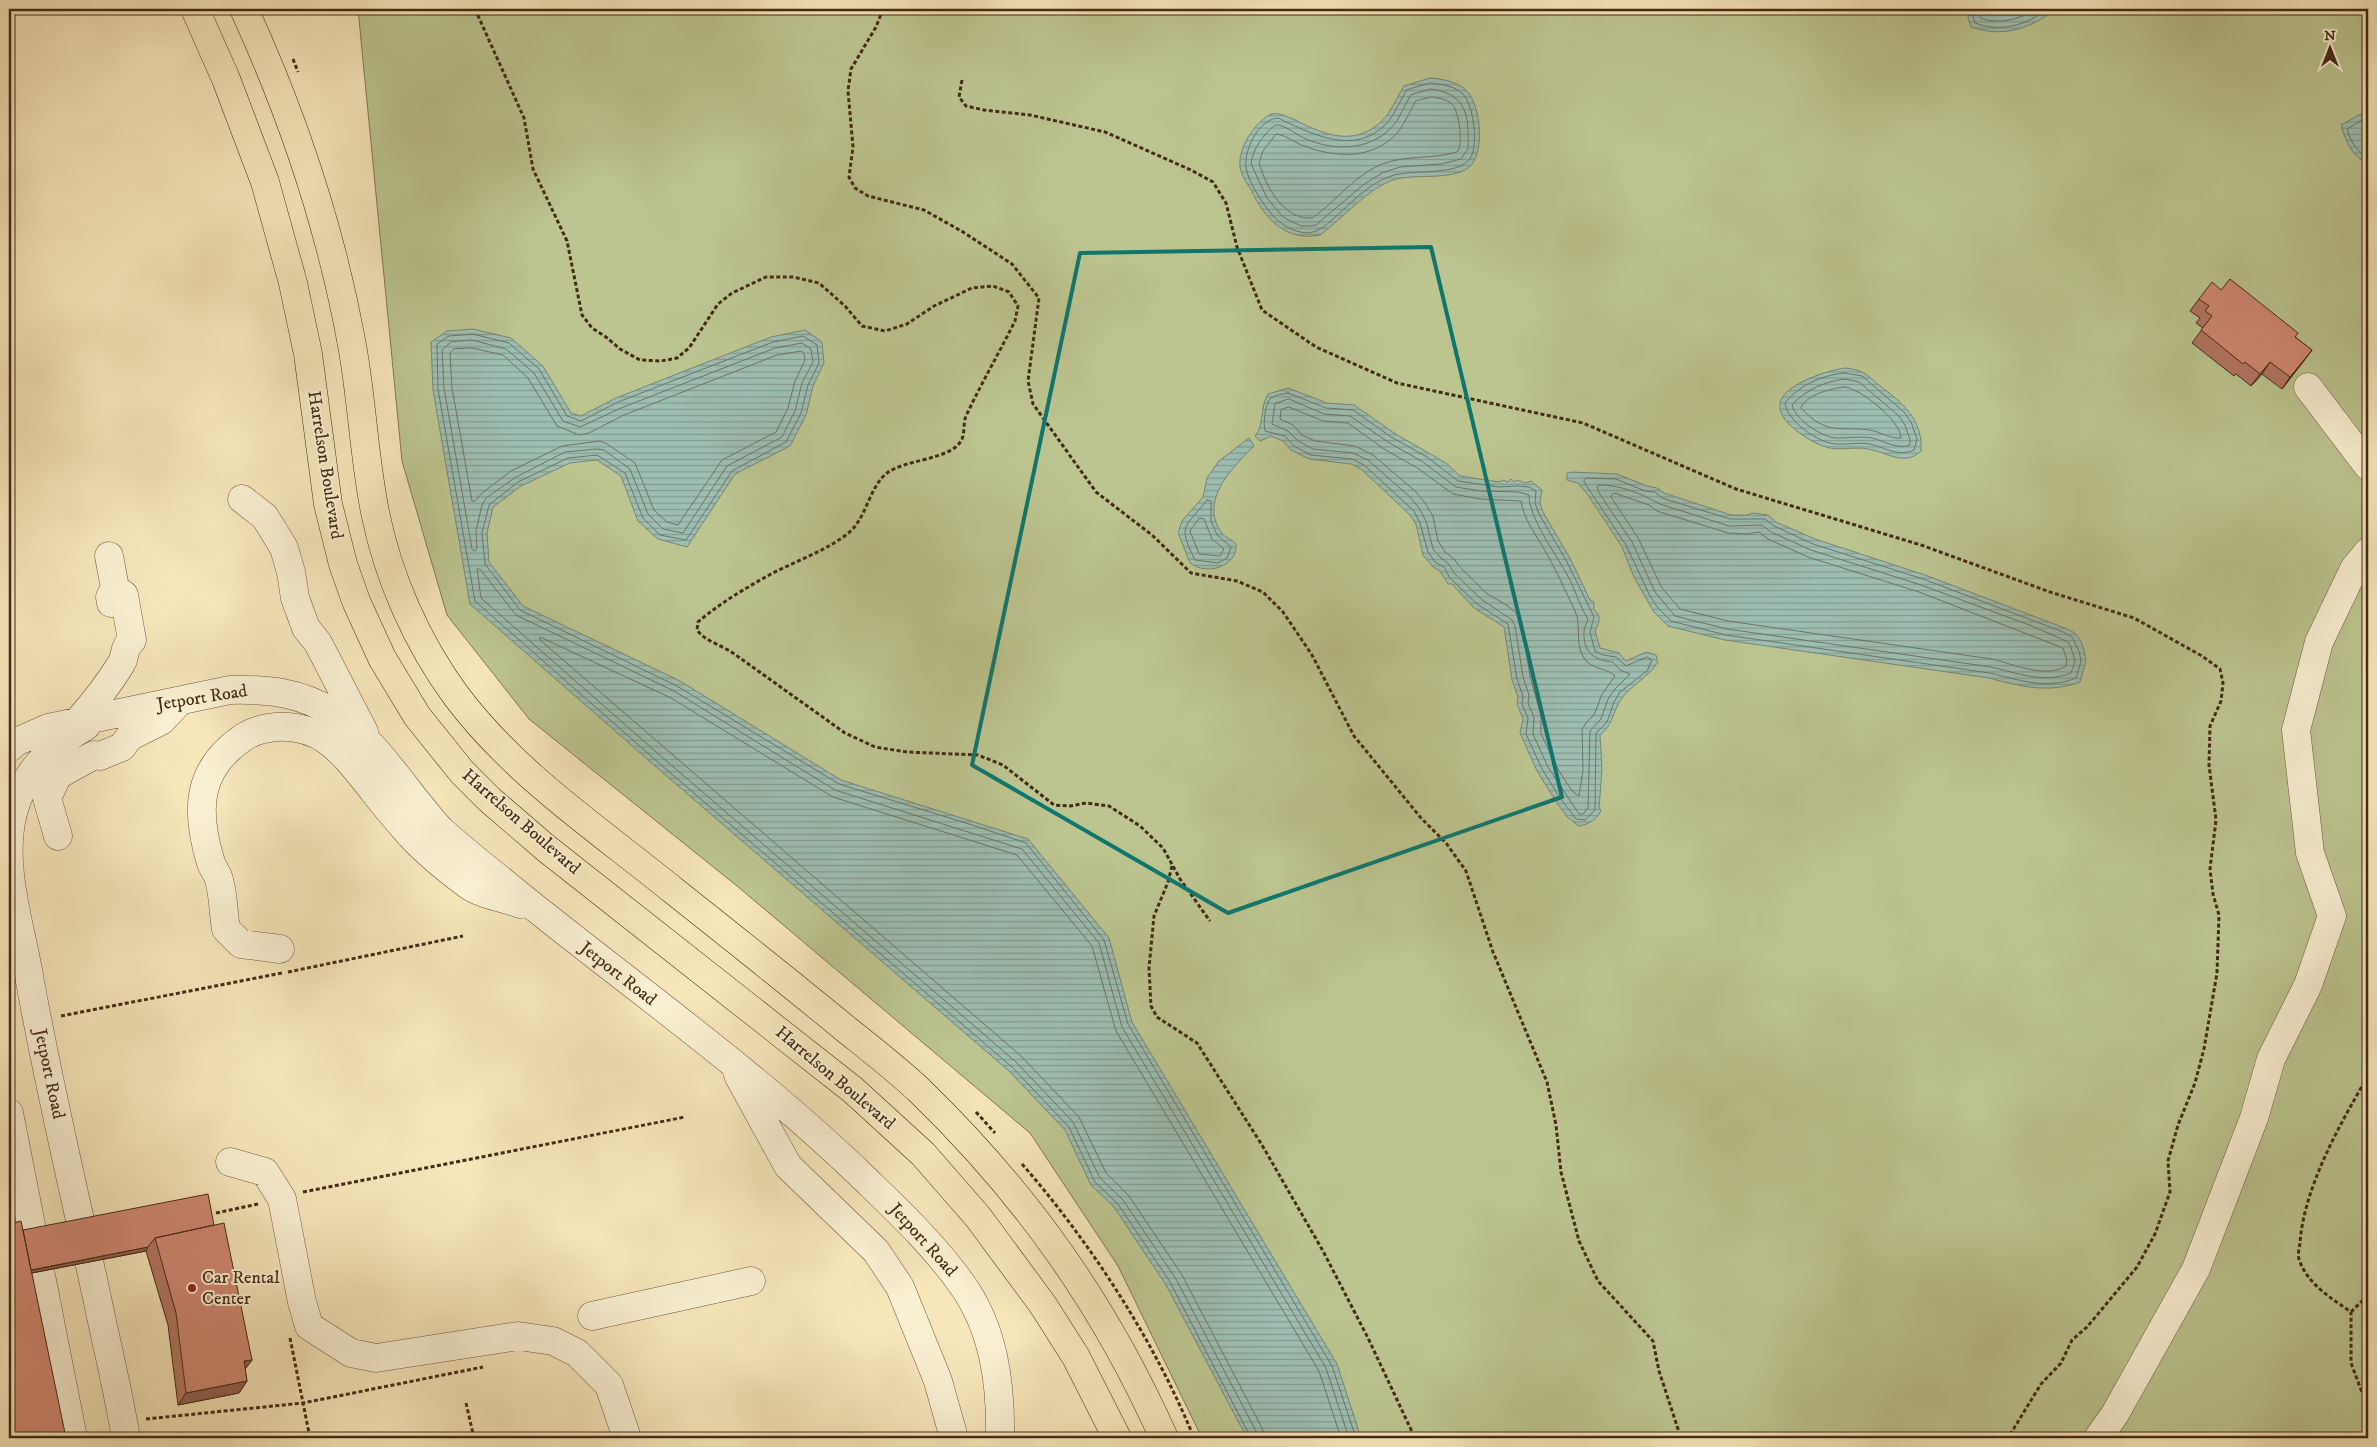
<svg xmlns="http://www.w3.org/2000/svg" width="2377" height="1447" viewBox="0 0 2377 1447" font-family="'IM FELL DW Pica',serif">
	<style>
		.green { fill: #bcc590; stroke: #807853 }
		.water { fill: url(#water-rules); stroke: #798474 }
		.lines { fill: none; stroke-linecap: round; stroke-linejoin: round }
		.shore { stroke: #707564; stroke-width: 1 }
		.minor-casing { stroke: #705a3f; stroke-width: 29 }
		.major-casing { stroke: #442b16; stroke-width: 29 }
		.path { stroke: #442b16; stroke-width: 3; stroke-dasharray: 4 2.5; stroke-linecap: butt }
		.minor { stroke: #f9efd2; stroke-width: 28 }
		.major { stroke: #f6e6ba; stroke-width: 28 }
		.wall { fill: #b37562; stroke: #442b16 }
		.shaded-wall { fill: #925f50; stroke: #442b16 }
		.building { fill: #d08872; stroke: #442b16 }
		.marked { fill: none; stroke: #0f766e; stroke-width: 4; stroke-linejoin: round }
		.poi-dot { fill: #8f2418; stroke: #f9efd2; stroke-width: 2 }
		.labels { text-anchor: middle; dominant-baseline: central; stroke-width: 4; stroke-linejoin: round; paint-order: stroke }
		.street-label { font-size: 18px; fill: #442b16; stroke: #f9efd2 }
		.poi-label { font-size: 18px; fill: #442b16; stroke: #f9efd2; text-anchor: start }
	</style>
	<defs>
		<pattern id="water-rules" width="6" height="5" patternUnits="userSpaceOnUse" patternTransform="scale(1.25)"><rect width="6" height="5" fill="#9dbfb3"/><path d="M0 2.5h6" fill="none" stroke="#829b91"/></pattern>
	</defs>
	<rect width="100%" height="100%" fill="#f6e6ba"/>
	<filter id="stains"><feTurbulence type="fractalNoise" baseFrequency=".004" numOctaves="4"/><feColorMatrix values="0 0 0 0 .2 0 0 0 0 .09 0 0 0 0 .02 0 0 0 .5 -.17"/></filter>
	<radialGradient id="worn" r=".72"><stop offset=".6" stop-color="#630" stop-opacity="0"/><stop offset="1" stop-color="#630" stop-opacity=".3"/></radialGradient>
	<!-- green -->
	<path class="green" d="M358,9H2368V1438H1202L1118,1266L1030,1133L737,886L529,719L447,615L402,461Z"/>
	<!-- water -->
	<path class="water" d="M1969,9H2056C2030,29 2003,38 1971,27L1968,18Z
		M1430,78C1442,79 1456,81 1466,90C1481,104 1486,155 1468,168C1450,181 1415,173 1393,180C1366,190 1343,218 1320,235C1286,242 1265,219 1251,190C1247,183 1241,175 1240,166C1238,148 1254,124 1269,115C1289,104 1337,163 1382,121C1391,112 1397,97 1404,86Z
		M2368,110V165C2352,155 2346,143 2341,125Z
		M473,329L511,338L543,366L571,413L581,416L616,398L771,337L805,330L822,342L824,363L813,386L806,415L790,446L735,474L687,547L658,539L638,521L621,476L597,460L570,463L521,486L493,507L487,533L489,562L523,606L680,681L841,780L1028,839L1109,938L1132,1022L1337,1364L1361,1438H1247L1166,1285L1114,1207L1091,1185L1065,1130L1009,1071L655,766L470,604L433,390L431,342L447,331Z
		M1845,368C1863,370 1865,373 1879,385C1902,403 1923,418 1921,451C1904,467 1887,452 1868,449C1853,446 1837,452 1823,446C1809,441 1776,421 1780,403C1784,384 1828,370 1845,368Z
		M1288,388L1327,403L1354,405L1394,433L1446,463L1460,476L1499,482L1503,480L1508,482L1511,479L1514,482L1518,480L1525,483L1531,481L1542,490L1540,503L1543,512L1571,560L1590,600L1594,602V609L1599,616V622L1595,631L1600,648L1619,653L1626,661L1646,652L1656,655L1658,662C1646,680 1630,685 1620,701C1612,714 1613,725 1600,735L1602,769L1599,808L1601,810C1599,818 1588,825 1579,826L1567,817L1555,800L1537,771L1520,733L1523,719L1517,704L1518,697L1512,680L1504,627L1474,608L1452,584H1448L1440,571L1432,566L1423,555L1416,524L1409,514L1361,469L1351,464L1309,459L1291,450L1283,441L1271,436L1260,441L1255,436C1264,427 1260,406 1268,394Z
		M1249,438L1254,446C1233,467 1199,500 1221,532C1225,538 1232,539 1236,544C1238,567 1206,576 1190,563L1178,533L1182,521L1203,497L1207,478L1219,461Z
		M1572,472L1617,474L1647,486L1657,488L1664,493L1731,515H1747L1752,513L1768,515L1776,522L1815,539L1925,575L2065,628L2075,633L2081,641L2084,650L2086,661L2080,682C2048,694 2020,686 1989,678L1725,640L1668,626L1654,612L1634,577L1622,547L1588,495L1578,483L1567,480V473Z"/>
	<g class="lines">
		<!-- shore -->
		<path class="shore" d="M1973,9V17L1975,23C2001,33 2027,25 2047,9
			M1980,9V18C1999,25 2021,19 2037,9
			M1430,83C1441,84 1454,86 1462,93C1474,104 1480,150 1468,161C1453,176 1411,169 1391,176C1369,183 1350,204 1333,219C1329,222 1324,228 1318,230C1304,238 1284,227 1274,217C1263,204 1252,188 1247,172C1241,154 1258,119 1278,118C1312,134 1355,157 1387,123C1395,114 1400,100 1407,90Z
			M1431,89C1468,94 1469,117 1468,149L1461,159L1441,164L1400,167L1382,173L1363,185L1316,225L1310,226H1301L1283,217L1267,198L1251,164C1253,148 1263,135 1275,125C1285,124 1296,135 1306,139C1334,151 1368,151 1391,128C1400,119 1404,105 1411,95Z
			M1432,97C1438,98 1446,99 1451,103C1459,109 1464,145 1457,152C1434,159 1409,155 1385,163C1356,173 1337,201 1312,218C1284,220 1266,187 1259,163L1263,151L1276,134C1286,135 1295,143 1304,146C1336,158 1374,160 1398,132C1405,123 1410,111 1416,101Z
			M2368,116L2347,129C2351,143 2357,151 2368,159
			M472,340L506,349L534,373L563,421L580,427L621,408L775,348L802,343L811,349L813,362L802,383L795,411L782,437L727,466L683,533L663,529L648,514L630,469L604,450L596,449L565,452L516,477L486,498L482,505L476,531L477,549L474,551L472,549L444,388L442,350L451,342Z
			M472,348L503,355L528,378L557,426L579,435L589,433L624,415L777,355L801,351L804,353L805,360L795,381L788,408L776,432L722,460L678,525L667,522L654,510L635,463L607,444L600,441L562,446L511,471L482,493L475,501H472L452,388L450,353L454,349Z
			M1844,373L1862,376L1904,412L1911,422L1917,439L1914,450C1898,457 1886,448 1870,444C1859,442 1847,445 1836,444C1818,443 1787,421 1785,403C1799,385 1823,375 1844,373Z
			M1845,379L1859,382L1899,416L1905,425L1910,440V445C1898,450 1884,441 1872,438C1861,436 1849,438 1837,438C1822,438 1795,419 1792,405C1805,390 1826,381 1845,379Z
			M1845,387C1861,389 1901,421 1901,438C1891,439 1880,432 1870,430C1839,426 1827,436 1801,408C1805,395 1832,388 1845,387Z
			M1288,393L1326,408L1353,410L1391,437L1427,457L1458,481L1499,487L1519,486L1529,487L1536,491L1535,503L1539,514L1567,562L1594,617L1590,632L1595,651L1603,655L1616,657L1626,666L1647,657L1652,660L1647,671L1620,692L1614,702L1607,722L1596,733L1595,810L1585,820L1576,819L1560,798L1542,769L1526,734L1528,718L1522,704L1523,696L1517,679L1508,624L1477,604L1450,578L1444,567L1435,562L1428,552L1420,523L1414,511L1364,465L1352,459L1311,455L1294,446L1285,436L1265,431C1263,424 1265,403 1271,398C1275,395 1283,394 1288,393Z
			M1289,399L1324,414L1350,416L1388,442L1423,462L1456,487L1481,491L1518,492L1529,495C1529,520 1560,559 1572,584C1577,596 1581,608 1588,619C1587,623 1584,627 1584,631C1583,653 1594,660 1613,662L1620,670L1630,674L1615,689L1608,699L1601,719L1590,731L1588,808L1583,814H1579L1548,767L1533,734L1534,717L1528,703L1529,695L1523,677L1515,626L1512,620L1481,599L1454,573L1448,563L1440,557L1433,549L1426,521L1419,508L1410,497L1368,460L1353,453L1313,449L1298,441L1288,431L1272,424L1275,404Z
			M1289,407L1323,421L1348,423L1384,449L1419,469L1453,494L1480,499L1521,501C1524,520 1535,533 1544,549C1556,569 1565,590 1575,611C1582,625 1574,642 1584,658C1591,670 1606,667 1615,676L1602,694L1594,715L1586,723L1582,730L1583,770L1579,796L1572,791L1559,771L1541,734V716L1530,676L1522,623L1518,615L1508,606L1486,593L1460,567L1453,558L1445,552L1438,541L1433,516L1425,503L1416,492L1373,455L1355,446L1315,441L1302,435L1293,425L1280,419L1281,410Z
			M1586,478L1616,479L1645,491L1655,492L1662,498L1730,519H1765L1774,526L1813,544L1923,579L2063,632L2072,637L2079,651L2081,661L2076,678C2047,690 2019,680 1990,673L1726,635L1671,621L1658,608L1650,596L1626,545L1584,482Z
			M1600,485C1621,485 1642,494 1660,504L1729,526L1762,525L1771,532L1811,550L1921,585L2032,626L2068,642L2071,647L2075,661L2071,673C2045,684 2017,673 1991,667L1727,629L1675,616L1655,592L1632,542L1599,493L1597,487Z
			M1614,493L1649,505L1657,511L1728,533L1747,534L1759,532L1768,539L1808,557L1919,592L2063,648L2067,660L2066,666C2046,679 2013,664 1992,659L1728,621L1680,609L1662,588L1638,538L1611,497Z
			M1207,500L1211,501V521L1217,535L1231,547L1227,558L1218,563L1195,560C1177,523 1185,529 1207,500Z
			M1200,518L1204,519L1212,539L1224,549L1220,556L1199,554L1190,531Z
			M1251,1438L1170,1282L1118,1204L1095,1182L1069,1127L1012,1067L659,763L475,601L438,389L437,344L449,336L473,334L509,343L539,369L567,416L581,421L618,402L773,342L803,336L817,345L819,363L808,385L801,413L786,442L732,471L686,540L660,535L643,518L625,473L597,455L568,458L518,482L489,505L482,533L485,564L520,610L677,686L839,784L969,824L1026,843L1104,940L1128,1024L1332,1366L1356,1438
			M1257,1438L1256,1431L1176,1279L1123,1200L1100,1178L1073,1122L1016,1062L663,758L481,598L477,569H480L516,615L674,691L835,790L1022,849L1099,943L1122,1027L1326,1368L1349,1438
			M1265,1438L1262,1428L1182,1275L1129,1196L1106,1173L1079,1117L1021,1056L540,640V637L671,698L833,797L1017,855L1092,946L1116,1031L1319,1371L1341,1438"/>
		<defs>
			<path id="minor" d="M2308,387L2368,466
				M242,499L265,517L284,548L291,572L295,598L306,628L318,643L364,732
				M109,556L115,588L110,597L111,603
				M78,721C94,703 108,685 121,664C127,654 122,650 132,640L124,595L115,588
				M86,726C52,746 23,772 13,813C0,863 19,921 28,970C48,1085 76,1198 100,1312C109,1354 119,1396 126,1438
				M9,748L16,742L48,728L230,690C267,689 299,692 332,712C367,734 392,770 417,802C426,812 433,823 443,832C464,851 486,868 508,886C627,983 755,1072 865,1179C899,1212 933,1244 961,1283C994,1328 1001,1384 1000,1438
				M58,836L47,798L58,775L94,755L100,756L122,747L129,737L161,721L180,701
				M280,949L241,944L226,929C223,912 224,897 219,880C218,874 213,869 211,863C195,811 196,769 244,737C253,731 266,728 276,727C325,724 345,756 372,789C384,805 398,821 411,836C427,853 449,871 468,885C479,894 507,899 521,904
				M738,1075L788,1166L876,1251L900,1287L938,1381L954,1438
				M9,1113L73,1438
				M230,1162L265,1172L282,1199L302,1302L309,1326L351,1353L376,1358L518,1336L553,1341L577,1353L609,1385L627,1438
				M592,1316L751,1281
				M2098,1438L2115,1414L2196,1269L2254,1118L2271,1059L2308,985L2332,916L2310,853L2296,730L2319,642L2354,569L2368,552"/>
			<path id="major" d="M195,9L226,79L265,182L293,283L308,354L328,504L343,564L356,601L382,658L417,716L462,772L490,800L547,849L853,1090L923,1154L978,1217L1043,1305L1076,1357L1117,1438
				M244,9C293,116 331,229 352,345C362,400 364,457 375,512C388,577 417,643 457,697C516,775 599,830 674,891C732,937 790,983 847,1030C872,1050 898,1070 921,1092C1026,1194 1105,1305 1164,1438"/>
		</defs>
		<!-- minor casing -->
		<use href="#minor" class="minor-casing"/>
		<!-- major casing -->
		<use href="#major" class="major-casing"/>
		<!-- path -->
		<path class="path" d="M475,9L524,118L533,169L567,241L582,315L592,328L606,337L620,349L640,360L661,361L677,358L689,348L718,304L732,293L766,277H793L819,283L845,306L862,326L885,331L907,324L934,306L972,288L993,286L1009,292L1018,306L1015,321C999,353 981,384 966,416C963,423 965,432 962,439C953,460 905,459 887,473C868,488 867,520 846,535C823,552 796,561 771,574C746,588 720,603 698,622L697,630C705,641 721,645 733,653L845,733L875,747L907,752L978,755L1003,765L1054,805L1070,806L1086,803L1109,806L1140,826L1163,848L1180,879L1210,921
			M883,9L876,27L851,69L848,91L853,147L849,177L855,188L868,196L924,210L963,232L1012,264L1039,298L1028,381L1033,404L1096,492L1152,535L1191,573L1237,581L1263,592L1283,612L1312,655L1354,736L1421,818L1446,843L1466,871L1493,952L1547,1082L1556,1125L1561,1172L1579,1241L1598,1281L1653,1341L1659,1371L1681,1438
			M293,59L298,72
			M962,80L959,97L966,106L984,110L1030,115L1105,132L1191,170L1213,182L1226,203L1237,247L1262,310L1316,347L1397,383L1583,423L1736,489L1921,545L2050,592L2134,618L2202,656L2220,669L2223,683L2221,701L2210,726L2209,765L2216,820L2210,869L2213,894L2219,915L2217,973L2204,1049L2195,1083L2178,1125L2168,1161L2170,1192L2155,1234L2137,1267L2087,1327L2072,1340L2061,1363L2041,1384L2008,1438
			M1172,866L1168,882L1154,916L1149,968L1151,1006L1157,1017L1197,1043L1262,1145L1323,1251L1368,1338L1415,1438
			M288,972L463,936
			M61,1016L282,973
			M2368,1076C2340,1124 2304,1187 2300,1243C2299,1249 2297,1256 2300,1262C2309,1285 2331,1298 2351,1312V1363L2366,1403L2368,1417
			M976,1112L995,1133
			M1022,1164C1091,1243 1155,1342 1194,1438
			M303,1192L685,1117
			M216,1213L258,1204
			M2351,1312L2368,1295
			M290,1338L310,1438
			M466,1403L474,1438
			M146,1419L303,1403L483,1367"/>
		<!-- minor -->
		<use href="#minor" class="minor"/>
		<!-- major -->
		<use href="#major" class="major"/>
	</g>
	<!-- wall -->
	<path class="wall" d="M2221,290L2295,337L2312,350L2303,362L2282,389L2262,374L2251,386L2236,374L2234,376L2192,343L2203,328L2196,323L2200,318L2190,311L2199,299Z
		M214,1225L252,1360L245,1369L247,1381L239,1393L178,1405L168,1325L146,1251L32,1273L23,1230Z"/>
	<!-- shaded-wall -->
	<path class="shaded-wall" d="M2312,350L2303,362L2282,389L2290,377Z
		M2270,362L2262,374L2251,386L2260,374Z
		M148,1247L146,1251L21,1275L23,1272Z
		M252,1360L243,1372L244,1361Z
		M247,1381L239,1393L178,1405L186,1393Z"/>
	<!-- building -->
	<path class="building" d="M2230,279L2298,333L2295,337L2312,350L2290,377L2270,362L2260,374L2245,362L2243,364L2201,330L2212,316L2205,311L2209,306L2199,299L2212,282L2221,290Z
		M208,1194L214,1225L155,1238L148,1247L31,1270L23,1230Z
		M21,1221L66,1438H9V1224Z
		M224,1223L252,1360L244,1361L247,1381L186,1393L176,1313L155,1238Z"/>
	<!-- marked area -->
	<path class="marked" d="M1431,247L1562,797L1228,913L972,765L1080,253Z"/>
	<!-- markers -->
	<circle class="poi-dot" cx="192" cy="1288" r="5"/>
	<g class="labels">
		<!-- street labels -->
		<g class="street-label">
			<text transform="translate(325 465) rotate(81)">Harrelson Boulevard</text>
			<text transform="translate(202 698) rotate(-9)">Jetport Road</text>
			<text transform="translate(521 822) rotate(41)">Harrelson Boulevard</text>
			<text transform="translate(618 974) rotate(38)">Jetport Road</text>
			<text transform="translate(49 1074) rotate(78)">Jetport Road</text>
			<text transform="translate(835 1078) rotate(40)">Harrelson Boulevard</text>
			<text transform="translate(923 1240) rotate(48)">Jetport Road</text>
		</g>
		<!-- poi labels -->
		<g class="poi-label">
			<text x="202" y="1278">Car Rental<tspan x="202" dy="21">Center</tspan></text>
		</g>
	</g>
	<!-- margin -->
	<rect width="2377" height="1447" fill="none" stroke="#f6e6ba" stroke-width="30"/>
	<rect x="10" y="10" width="2357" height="1427" fill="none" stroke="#442b16" stroke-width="2.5"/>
	<rect x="15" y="15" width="2347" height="1417" fill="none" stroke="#442b16"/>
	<!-- north arrow -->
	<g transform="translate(2330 48)" stroke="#f9efd2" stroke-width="4" paint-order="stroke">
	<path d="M0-4L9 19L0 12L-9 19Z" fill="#442b16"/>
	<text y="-8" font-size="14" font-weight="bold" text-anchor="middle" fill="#442b16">N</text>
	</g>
	<rect width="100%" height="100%" filter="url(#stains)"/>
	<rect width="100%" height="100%" fill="url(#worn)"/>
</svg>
